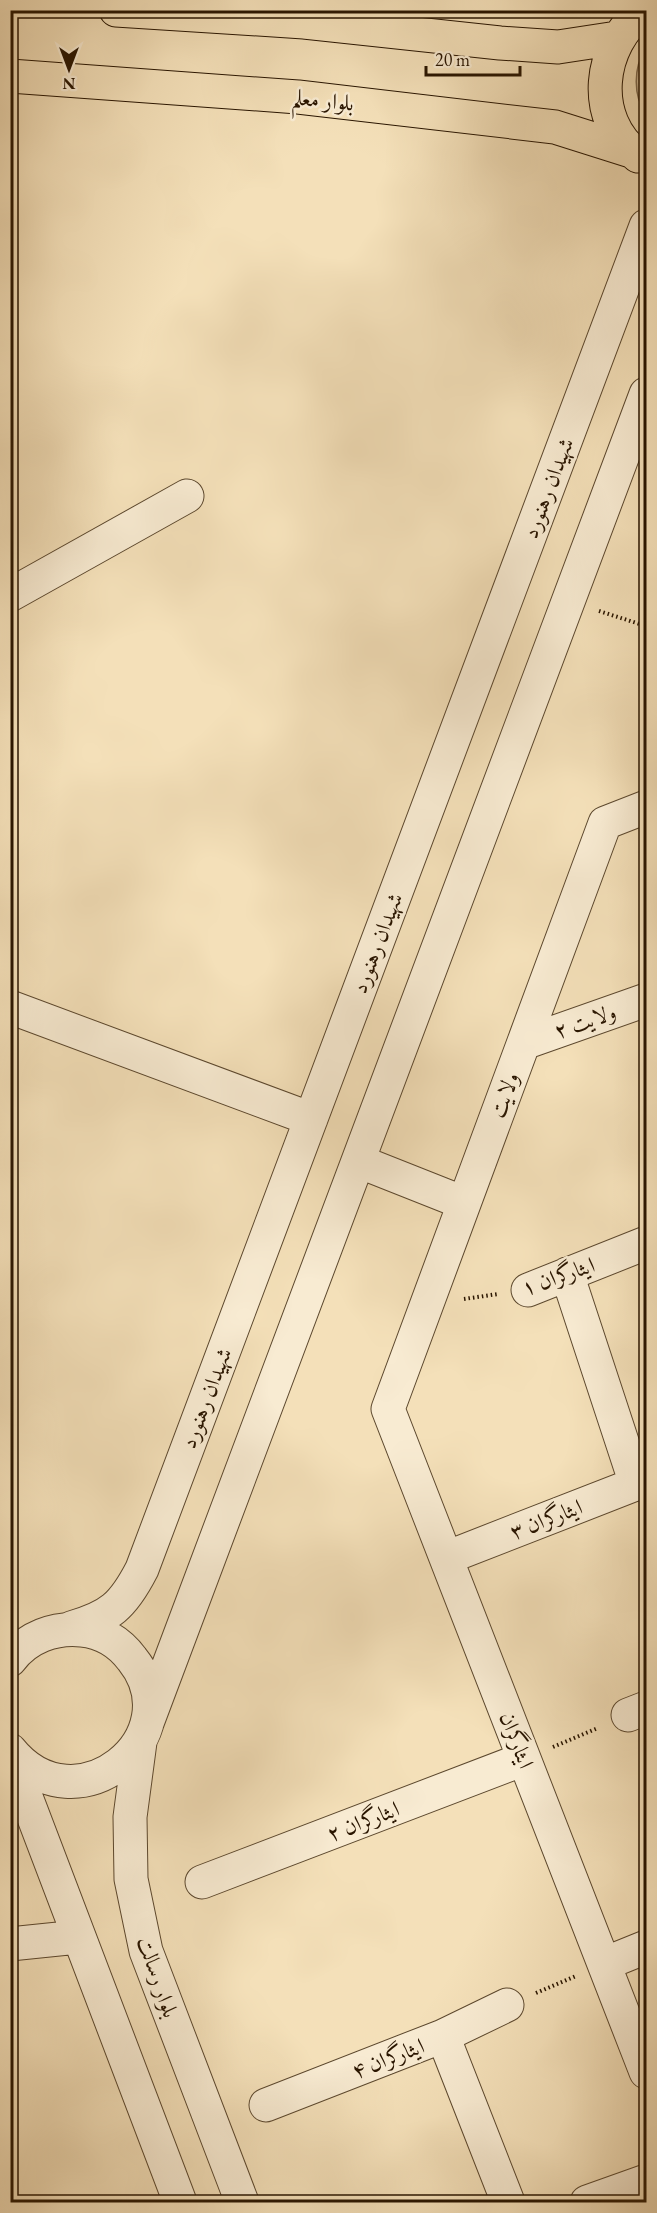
<svg xmlns="http://www.w3.org/2000/svg" width="657" height="2213" viewBox="0 0 657 2213" font-family="'EB Garamond',Amiri,serif">
	<style>
		.green { fill: #d1bd9a; stroke: #7d694d; stroke-width: 1.5 }
		.lines { fill: none; stroke-linecap: round; stroke-linejoin: round }
		.minor-casing { stroke: #5c482e; stroke-width: 35 }
		.major-casing { stroke: #291500; stroke-width: 35 }
		.path { stroke: #291500; stroke-width: 4; stroke-dasharray: 1.5 3; stroke-linecap: butt }
		.minor { stroke: #f8ebd2; stroke-width: 33 }
		.major { stroke: #f4e0b9; stroke-width: 33 }
		.labels { text-anchor: middle; dominant-baseline: central; stroke-width: 5; stroke-linejoin: round; paint-order: stroke }
		.street-label { font-size: 22px; fill: #291500; stroke: #f8ebd2 }
	</style>
	<rect width="100%" height="100%" fill="#f4e0b9"/>
	<filter id="stains"><feTurbulence type="fractalNoise" baseFrequency=".00333" numOctaves="4"/><feColorMatrix values="0 0 0 0 .2 0 0 0 0 .09 0 0 0 0 .02 0 0 0 .5 -.17"/></filter>
	<radialGradient id="worn" r=".72"><stop offset=".6" stop-color="#630" stop-opacity="0"/><stop offset="1" stop-color="#630" stop-opacity=".3"/></radialGradient>
	<!-- green -->
	<path class="green" d="M646,49V114C633,96 633,67 646,49Z"/>
	<g class="lines">
		<defs>
			<path id="minor" d="M10,595L187,496
				M646,807L605,823L388,1409L646,2072
				M10,1007L311,1119
				M524,1043L646,1000
				M358,1161L464,1203
				M567,1274L636,1484
				M528,1290L646,1243
				M446,1558L646,1480
				M71,1628C110,1617 123,1606 142,1569L646,226
				M10,1660C27,1637 55,1627 82,1630C103,1632 120,1643 132,1659C194,1736 76,1832 10,1750
				M628,1715L646,1708
				M147,1723L646,394
				M140,1742L130,1817L131,1879L146,1951L242,2202
				M10,1755L180,2202
				M202,1882L524,1759
				M10,1944L78,1937
				M604,1964L646,1947
				M443,2036L508,2202
				M266,2105L443,2036L507,2005
				M587,2202L646,2181"/>
			<path id="major" d="M116,10L304,22L500,43L558,47L617,38
				M10,76L298,97L555,127L631,151
				M638,156C589,119 598,45 644,10"/>
		</defs>
		<!-- minor casing -->
		<use href="#minor" class="minor-casing"/>
		<!-- major casing -->
		<use href="#major" class="major-casing"/>
		<!-- path -->
		<path class="path" d="M599,611L646,626
			M464,1299L498,1294
			M553,1747L598,1728
			M536,1993L576,1976"/>
		<!-- minor -->
		<use href="#minor" class="minor"/>
		<!-- major -->
		<use href="#major" class="major"/>
	</g>
	<g class="labels">
		<!-- street labels -->
		<g class="street-label">
			<text transform="translate(323 100) rotate(6)">بلوار معلم</text>
			<text transform="translate(548 488) rotate(-69)">شهیدان رهنورد</text>
			<text transform="translate(377 943) rotate(-69)">شهیدان رهنورد</text>
			<text transform="translate(585 1021) rotate(-19)">ولایت ۲</text>
			<text transform="translate(504 1095) rotate(-70)">ولایت</text>
			<text transform="translate(558 1276) rotate(-19)">ایثارگران ۱</text>
			<text transform="translate(206 1398) rotate(-69)">شهیدان رهنورد</text>
			<text transform="translate(546 1519) rotate(-21)">ایثارگران ۳</text>
			<text transform="translate(517 1740) rotate(69)">ایثارگران</text>
			<text transform="translate(363 1821) rotate(-21)">ایثارگران ۲</text>
			<text transform="translate(158 1977) rotate(71)">بلوار رسالت</text>
			<text transform="translate(388 2058) rotate(-21)">ایثارگران ۴</text>
		</g>
	</g>
	<!-- margin -->
	<rect width="657" height="2213" fill="none" stroke="#f4e0b9" stroke-width="36"/>
	<rect x="12" y="12" width="633" height="2189" fill="none" stroke="#291500" stroke-width="3"/>
	<rect x="18" y="18" width="621" height="2177" fill="none" stroke="#291500" stroke-width="1.5"/>
	<!-- north arrow -->
	<g transform="translate(69 69) rotate(180)" stroke="#f8ebd2" stroke-width="4.5" paint-order="stroke">
	<path d="M0-4.5L10 22L0 15L-10 22Z" fill="#291500"/>
	<text y="-9" font-size="16" font-weight="bold" text-anchor="middle" fill="#291500">N</text>
	</g>
	<!-- scale -->
	<path d="M426 66v9h94v-9" fill="none" stroke="#291500" stroke-width="3"/>
	<text x="435" y="66" font-size="18" fill="#291500" stroke="#f8ebd2" stroke-width="4.5" paint-order="stroke">20 m</text>
	<rect width="100%" height="100%" filter="url(#stains)"/>
	<rect width="100%" height="100%" fill="url(#worn)"/>
</svg>
